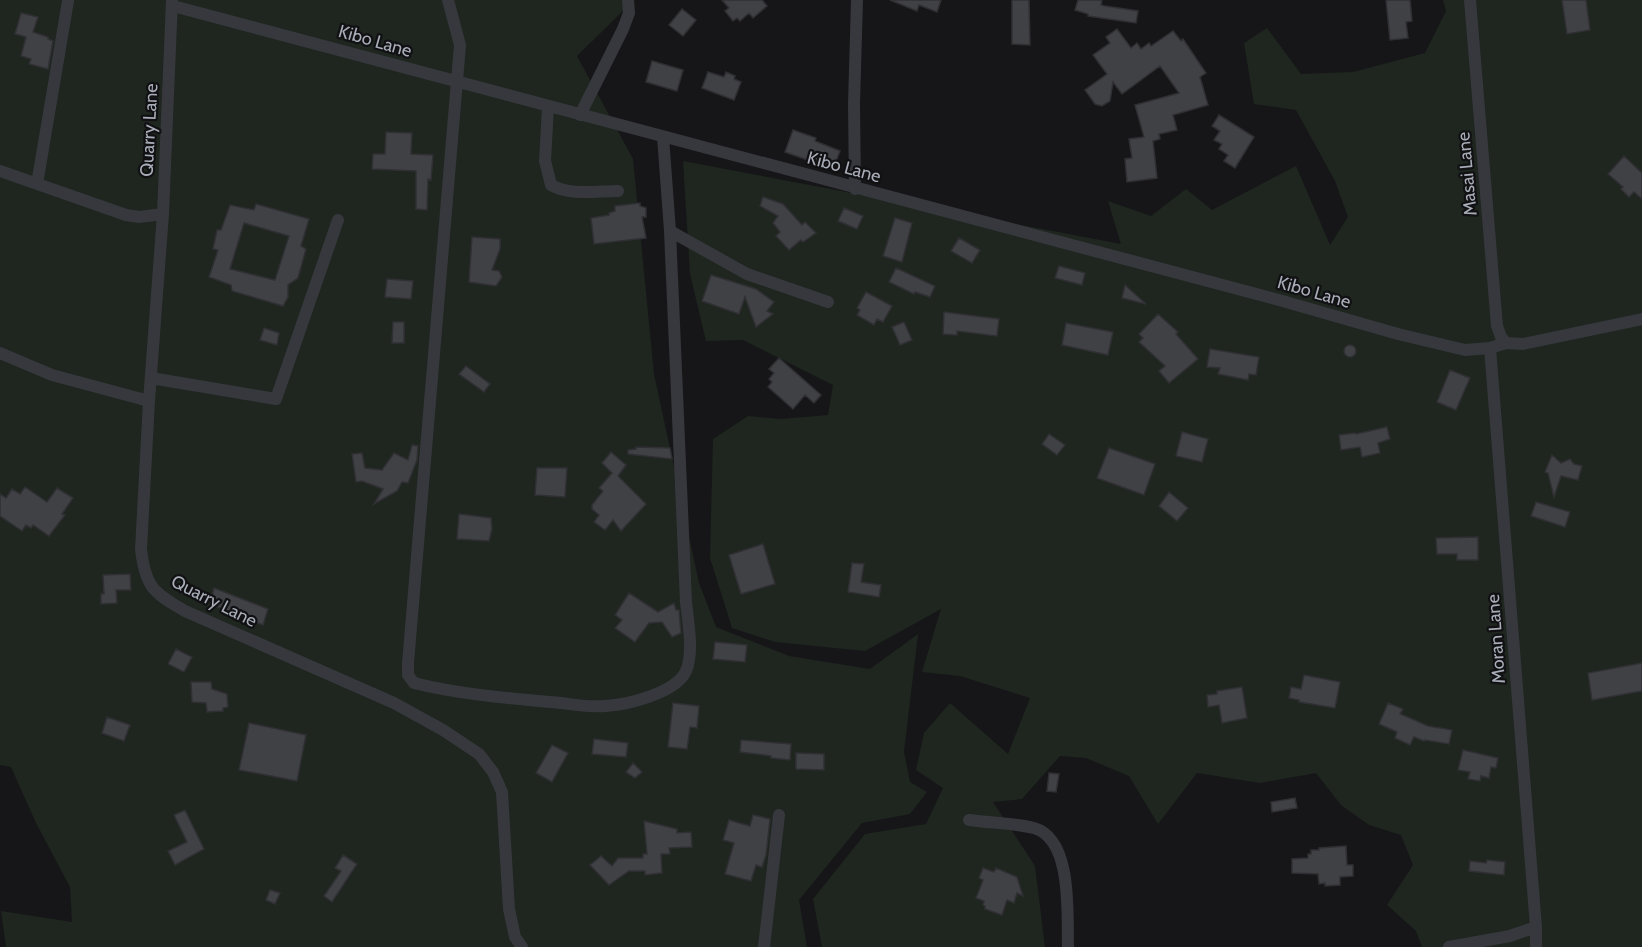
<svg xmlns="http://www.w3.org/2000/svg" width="1642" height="947" viewBox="0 0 1642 947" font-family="Cabin,sans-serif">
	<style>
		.green { fill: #1e261f }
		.building { fill: #404145; stroke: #303034; stroke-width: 1.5; fill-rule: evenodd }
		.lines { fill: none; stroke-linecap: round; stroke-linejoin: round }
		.street { stroke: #37383d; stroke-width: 12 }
		.labels { text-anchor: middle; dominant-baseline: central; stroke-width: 4.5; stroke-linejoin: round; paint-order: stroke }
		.street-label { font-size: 18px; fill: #a8adb8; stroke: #111113 }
	</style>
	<rect width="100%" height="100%" fill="#161618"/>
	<!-- green -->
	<path class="green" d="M0,0H634L577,56L633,159L654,374L699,583L716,627L789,656L870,669L918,634L904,752L910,782L927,792L910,814L862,823L799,900L807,947H6L1,911L72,922L70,887L36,823L11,767L0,765Z
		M1443,0H1642V947H1422L1416,931L1387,905L1413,865L1401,835L1369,825L1341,805L1316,773L1260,783L1197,773L1158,824L1129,776L1086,758L1060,756L1022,799L993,802L1035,866L1045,947H822L813,899L865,834L926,824L943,788L916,770L924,733L950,703L1008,754L1030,698L960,676L922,672L941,609L865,651L775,642L732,628L710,558L713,439L748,416L781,419L828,415L833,385L743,340L706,341L690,274L683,161L1121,244L1108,201L1151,216L1186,189L1212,210L1296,166L1330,245L1348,217L1335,181L1296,110L1254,104L1244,43L1267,28L1301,74L1353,72L1425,53L1446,11Z"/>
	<!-- building -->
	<path class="building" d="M722,0H762L767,6L753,18L749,13L740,21L737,18L733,21L725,11L729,8Z
		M890,0H941L937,12L919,5L917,11Z
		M1012,0H1029L1030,45L1012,44Z
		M1078,0H1102L1101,5L1105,6L1138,11L1136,23L1088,16V14L1075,10Z
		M1386,0H1410L1412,21L1406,22L1408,38L1390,40Z
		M1562,0H1586L1590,30L1567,34Z
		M682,9L696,20L683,36L669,25Z
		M21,13L38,17L33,32L48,37V39L53,41L48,69L29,64L31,59L21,56L26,37L15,34Z
		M1117,29L1131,48L1137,43L1141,49L1149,43L1151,46L1173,31L1181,41L1183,39L1206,73L1200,77L1208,105L1173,115L1177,130L1159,134L1160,139L1153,141L1157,178L1127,182L1125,159L1132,158L1129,139L1144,137L1135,105L1179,93L1160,66L1122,94L1113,82L1110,101L1102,106L1095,104L1085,90L1107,74L1093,55L1110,43L1106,37Z
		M652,61L683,70L677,91L646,82Z
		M708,72L724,77L726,72L735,76L734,79L741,82L734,100L702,88Z
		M1219,115L1254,137L1235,168L1224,161L1228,155L1219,149L1222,144L1214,140L1220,131L1212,126Z
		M793,130L816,138L815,141L840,151L833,169L785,152Z
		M386,132L412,133L411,154L433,155L431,180L428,179L427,210L416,209V171L372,169L373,154H385Z
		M1624,156L1642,173V199L1634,192L1629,197L1621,189L1623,187L1608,174Z
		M763,197L783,204L802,225L805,222L816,233L803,242L801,240L789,250L776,236L780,232L773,223L778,216L760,206Z
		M640,203V206L646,208V217H642L646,238L594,244L591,218L609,215V213L615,211V206Z
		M256,204L309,219L301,246L306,249L298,278L288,285V297L283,306L232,291L231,285L209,277L218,250L213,249L217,230H221L230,205L254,210ZM244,223L289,236L275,280L230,269Z
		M844,208L863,216L857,229L838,221Z
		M895,218L912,223L902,262L883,256Z
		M472,237L500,239V249L492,270L499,271L502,277L496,286L469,282Z
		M959,238L980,250L972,263L951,251Z
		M1059,266L1085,273L1082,285L1055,278Z
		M896,268L935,286L930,297L915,292L914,294L889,282Z
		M711,275L756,289L774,302L767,311L773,314L756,327L745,297L739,314L702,301Z
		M387,279L413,281L411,299L385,297Z
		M1125,285L1146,304L1122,298Z
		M866,292L892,306L883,322L877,319L874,325L857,315L860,310L857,308Z
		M944,312L999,319L997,336L957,331V335L943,334Z
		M1158,314L1178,332L1176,334L1198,359L1169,383L1159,371L1165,366L1139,342L1143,338L1139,334Z
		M393,322H404V343H392Z
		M904,322L912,340L900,345L892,327Z
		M1066,323L1113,332L1108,355L1062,345Z
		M264,328L279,333L277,345L260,340Z
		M1344 351a6 6 0 1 1 12 0a6 6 0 1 1-12 0Z
		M1210,349L1259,357L1256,375L1249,374L1248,380L1218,374L1220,368L1207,367Z
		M779,358L821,395L814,403L805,395L793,409L768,387L772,382L769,379L774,373L769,369Z
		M466,366L490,384L484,392L459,374Z
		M1450,370L1470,378L1456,410L1437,402Z
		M1387,427L1390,439L1378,443L1380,453L1362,457L1360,447L1341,450L1339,435L1355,433L1356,434Z
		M1182,432L1208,439L1202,462L1176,456Z
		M1049,434L1065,445L1057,455L1042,444Z
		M412,445L418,446L417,460L408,483L402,482L397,491L374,504L383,489L362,481L356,482L352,454L362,453L365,468L382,470L394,453L408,460Z
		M636,447L670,448L672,459L628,454V450L636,449Z
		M1109,448L1155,464L1144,495L1097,478Z
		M611,452L626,465L618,476L646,504L621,531L613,520L605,530L594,522L599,515L592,509V505L603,491L599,488L612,473L602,463Z
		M1552,455L1561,463L1570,459L1574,464L1582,466L1578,480L1561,476L1554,497L1548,473L1545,472Z
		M537,468H567L565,497L535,495Z
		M25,487L47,502L57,488L73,498L62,514L65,515L49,536L33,525L31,528L26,525L22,531L0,516V494L6,498L12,489L20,494Z
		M1169,492L1188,508L1177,521L1159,506Z
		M1536,502L1570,512L1565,527L1531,516Z
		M459,514L491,518L492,529L489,541L457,539Z
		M1478,537V560H1457V554H1437L1436,538Z
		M763,544L775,584L741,594L729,555Z
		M852,563L864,564L861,582L881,585L879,597L848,592Z
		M130,574L131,590H116L117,603L101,604V594H104L103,575Z
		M214,588L268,609L263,625L210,604Z
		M629,593L658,612L674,603L676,610H679L681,633L672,637L662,622L649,623L635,642L615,628L622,620L615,615Z
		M715,642L747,645L745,662L713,659Z
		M176,649L192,657L184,672L168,664Z
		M1642,663V691L1592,700L1588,673Z
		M1304,675L1340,682L1335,708L1299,702V700L1289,698L1291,687L1301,689Z
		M191,682H211L212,689L227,694L228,707L223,708V711L207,712L206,703L192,702Z
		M1242,687L1247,718L1222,723L1219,705L1208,707L1207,695L1217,694V691Z
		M673,703L699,706L697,728L690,727L687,749L668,747Z
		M1388,703L1403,709L1400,714L1410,718L1428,726L1452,730L1449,744L1425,740L1424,741L1414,737L1410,745L1395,738L1397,732L1379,724Z
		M107,717L130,725L124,741L102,733Z
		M249,723L306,735L297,781L239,770Z
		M594,739L628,743L626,757L592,754Z
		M741,740L791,744L790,760L771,758V756L740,752Z
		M552,745L568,753L552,782L536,773Z
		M1463,750L1498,758L1496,768L1491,767L1489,778L1481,776L1480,781L1468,779L1470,772L1458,770Z
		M796,753L824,754V770L796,769Z
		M633,763L642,772L635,778L626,772Z
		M1049,773L1059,774L1056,792L1047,791Z
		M1295,798L1297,808L1272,812L1271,802Z
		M185,810L204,849L175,865L168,851L187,842L174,815Z
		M753,815L770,819L766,855L762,867L756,865L751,881L725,874L734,843L723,840L729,820L750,826Z
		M644,821L677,829V833L691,832L692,847L669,848L670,854H661L662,873L645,875V871H629L609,885L590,865L601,856L612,866L618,858H643V854H647Z
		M1346,846L1347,865H1353V876L1340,877V885L1325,886V883L1319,884L1318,874L1292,873V859L1308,858V854H1311V850H1319V848Z
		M343,855L357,864L332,902L324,896L341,871L335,868Z
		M1487,860L1505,862L1504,875L1469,871L1470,861L1486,863Z
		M983,868L994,872L996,868L1017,877L1023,896L1017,893L1014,903L1007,900L1002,915L985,909V906L983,905L984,901L976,898L983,880L979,878Z
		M270,890L280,893L275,904L266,900Z"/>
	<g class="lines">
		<!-- street -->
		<path class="street" d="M172,0L163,214L149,401L141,549C145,586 153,593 185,611L394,703L443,730L479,754L493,772L502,792L509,909L515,937L522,947
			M448,0L460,45L408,663V675L414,683C458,694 505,698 550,702C568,703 587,708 605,706C627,705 676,693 686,671C694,653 688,621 686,602L670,231L663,137
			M1470,0L1497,326L1501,337L1506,343
			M173,6L1279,300L1398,334L1465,350L1490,348L1506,343L1523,344L1642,319
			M548,107L545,161L551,185C570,196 596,191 618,191
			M580,115L623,29L629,13L628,0
			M0,171L126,215L139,217L163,214
			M37,184L68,1
			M855,189L854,104L857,0
			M670,231L747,274L828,302
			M0,353L52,375L149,401
			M151,378L276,399L338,220
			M969,820C990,823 1014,823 1034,828C1073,839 1067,915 1068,947
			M764,947L779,815
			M1449,947L1510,936L1536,927L1490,348
			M1536,947V927"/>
	</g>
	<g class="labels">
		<!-- street labels -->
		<g class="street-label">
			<text transform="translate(375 41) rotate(16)">Kibo Lane</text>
			<text transform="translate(149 130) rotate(-87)">Quarry Lane</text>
			<text transform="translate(844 167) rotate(15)">Kibo Lane</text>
			<text transform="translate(1467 174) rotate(-95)">Masai Lane</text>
			<text transform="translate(1314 292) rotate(16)">Kibo Lane</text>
			<text transform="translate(214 601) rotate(27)">Quarry Lane</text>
			<text transform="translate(1496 639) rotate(-94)">Moran Lane</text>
		</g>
	</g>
</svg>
